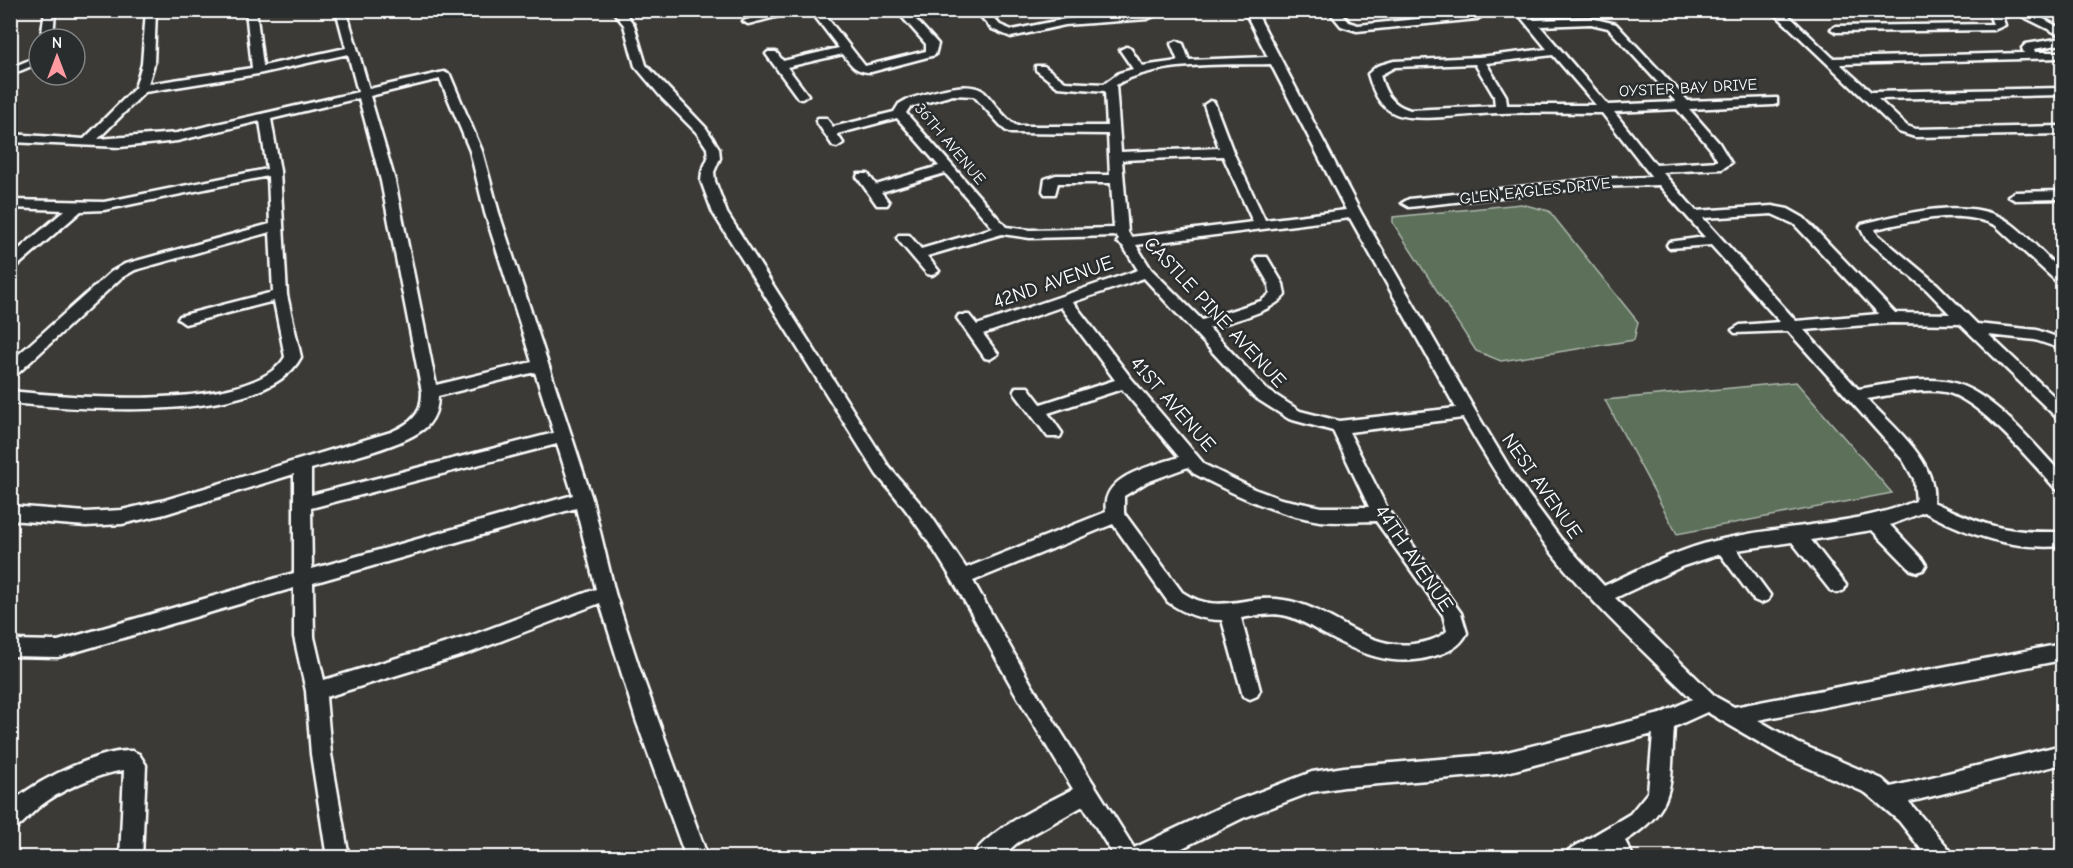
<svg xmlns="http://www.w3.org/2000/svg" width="2073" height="868" viewBox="0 0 2073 868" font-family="'Comic Neue',sans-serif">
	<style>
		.green { fill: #5c705a; stroke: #aeb8ac; stroke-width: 1.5 }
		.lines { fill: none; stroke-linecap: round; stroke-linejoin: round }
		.street-casing { stroke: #fff; stroke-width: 5 }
		.street { fill: #2a2d2e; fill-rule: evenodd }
		.labels { text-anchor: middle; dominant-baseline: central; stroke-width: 5; stroke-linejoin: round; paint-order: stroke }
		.far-street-label { font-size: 16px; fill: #fff; stroke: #2a2d2e }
		.street-label { font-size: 20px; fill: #fff; stroke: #2a2d2e }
	</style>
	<rect width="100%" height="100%" fill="#3b3a37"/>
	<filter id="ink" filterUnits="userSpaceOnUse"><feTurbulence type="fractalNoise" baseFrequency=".0167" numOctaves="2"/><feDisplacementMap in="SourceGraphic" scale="12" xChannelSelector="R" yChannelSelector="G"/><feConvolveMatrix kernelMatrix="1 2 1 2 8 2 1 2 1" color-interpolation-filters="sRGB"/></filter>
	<g filter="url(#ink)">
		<!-- green -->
		<path class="green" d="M1521,204L1549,211L1638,322L1634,340L1501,361L1476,351L1393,223V217Z
			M1796,382L1892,493L1677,534L1605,400Z"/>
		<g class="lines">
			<defs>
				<path id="street" d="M45,10H55L53,39H41Z
					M146,10H156L154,64L148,84L252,68L246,10H256L263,66L346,48L336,10H346L369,89L444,72L450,75L482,151L499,213L592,499L615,593L639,667L708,858H686L636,720L600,603L472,652L326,697L331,754L349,858H327L311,754L306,691L294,637V588L58,657L10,656V640L58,641L294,573V474L165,514L122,524L86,526L10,520V506L86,512L122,510L165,500L391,432C411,423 422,415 422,392L381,181L359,98L271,119L280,171L287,295L301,357C265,426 77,409 10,403V391C67,397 253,413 285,357L274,301L185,324L178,319L180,316L273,292L270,232L135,270L121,278L16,375L10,376V362L111,272L125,264L270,224L268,176L104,210L81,211L15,268L10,269V257L65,210L10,208V200L104,202L267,169L260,121L177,141L120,147L10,142V134L84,139L135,88L142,64ZM348,54L358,92L177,133L98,139L145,92L258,74ZM440,79L470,151L485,213L532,362L436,385L395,181L370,96ZM535,372L554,433L311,495V469C338,461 410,445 428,425C435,417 438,407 438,396ZM557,444L573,495L312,569L311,508ZM576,508L596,589L470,636L324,680L314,637L313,583Z
					M612,10H623L634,25L646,65L706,128L719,148L720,158L714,172L715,181L727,213L889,467L931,516L966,568L1106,512C1100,475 1153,466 1179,457L1122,389L1048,413L1062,433L1060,437H1048L1016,395L1014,391L1016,387H1028L1041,404L1115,380L1061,307L983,334L998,354L990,359L985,358L957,318L959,315H969L977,325L1138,270L1123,246L1117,242L1119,240L1117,236L1030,238L1002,234L927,256L939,271L932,275L927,274L899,241L897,238L899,235H909L921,249L993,228L945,173L881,192L889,202L887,205H877L857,177L858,174H868L876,185L939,166L897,118L837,134L843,143L837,147L833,146L816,121L818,118H826L833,127L894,112L899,104L906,100C924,95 968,78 984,92C995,103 1004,119 1017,126H1107L1105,91L1058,87L1036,70V66H1044L1065,82L1104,84L1119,73L1133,69L1120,50L1126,47L1130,48L1142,66L1178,61L1171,44L1177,41L1183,44L1189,60L1268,57L1244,10H1255L1361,213L1474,409L1515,477L1561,539L1604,586C1642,568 1681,548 1723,539C1788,524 1854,526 1916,501L1914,479L1903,460L1788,331L1735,333L1732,330L1740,325L1780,322L1711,245L1669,248L1667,245L1669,242L1705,237L1659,185L1593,187L1409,207L1402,203L1409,199L1593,179L1652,177L1602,113C1568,113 1534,112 1501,113C1474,113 1419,123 1396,114C1379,107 1373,91 1368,74L1377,66L1394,61L1479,57L1547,49L1515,10H1526L1534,20L1591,18L1616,24L1688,101L1777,98V104L1773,105L1689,109L1719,143L1731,163L1722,169L1662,172L1696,211L1772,206L1788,209L1804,218L1895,313L1950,314L1927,290L1866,239L1860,227L1862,224C1902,214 1966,197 2004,219C2022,229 2046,257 2062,272V283L2057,282L1995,225C1957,208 1914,221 1875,229L1877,234L1937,284L1977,324L2037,330L2062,339V349L2035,340L1989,335L2062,404V419L2056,417L1960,324L1891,323L1804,330L1858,389C1886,385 1916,377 1945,381C1990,388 2032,443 2062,474V490L2056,489C2031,462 1980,399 1945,392C1920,388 1892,395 1867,399C1892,426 1938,461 1933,502C1985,526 2004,533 2062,532V546C2011,550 1969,535 1924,512L1890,525L1923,560L1926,565L1923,570L1917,572L1911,570L1872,530L1811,540L1846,585L1844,590L1837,593L1830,590L1792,542L1737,550L1770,595L1768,600L1761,603L1754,600L1720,554L1683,566L1615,598L1716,697L1734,707L2062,644V660L1758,720L1798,743L1882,779L1891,787L2062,745V764L1909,802L1950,850L1953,858H1928L1899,821L1866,793L1784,757L1707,712L1674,727C1670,783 1678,808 1625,841L1634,858H1610L1607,852L1598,858H1566L1569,850L1630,814L1648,792L1653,734L1499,774L1344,787L1312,792L1243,818L1162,858H1115L1083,806L1017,843L1000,858H972C983,832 1047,803 1073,789C1049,750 1025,711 1003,671C965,601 931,535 877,475L713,213L701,181L702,172L708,158L707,148L697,133L662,98L635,66L624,25ZM1591,24L1608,28L1676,102L1608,105L1540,26ZM1553,55L1596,105H1507L1506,96L1486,63ZM1271,64L1346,210L1265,220L1233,152L1214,102L1210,101L1204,105L1219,148L1121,152L1116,85C1156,61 1224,65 1271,64ZM1475,64L1494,96L1495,106L1410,110C1391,104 1385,93 1380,75L1395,67ZM953,95L974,96L1005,130L1011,133L1108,134L1110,175H1056L1045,179L1043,191L1045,194H1055L1058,183H1111L1114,228L1030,230L1006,227L906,113L910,107ZM1677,109L1710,148L1718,161L1656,165L1614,112ZM1223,156L1253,222L1131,237L1128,232L1122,160ZM1772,214L1794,224L1879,314L1796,321L1703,218ZM1350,218L1456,408L1339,421L1300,411L1266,389L1209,328C1231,321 1271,313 1285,295L1283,284L1267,257H1257L1255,260L1269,284L1270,294L1261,301L1202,320L1151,269L1136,245ZM1144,278L1254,397L1289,419L1333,431L1369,507H1321L1281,499L1254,489L1205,465L1131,378L1073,302ZM1463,418C1489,463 1516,506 1548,548C1590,603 1643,650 1692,699L1660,714L1499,754L1344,767L1312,772L1227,804L1134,848L1031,684L973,581L1113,524L1168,602C1185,614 1202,620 1222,620L1243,696L1250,699L1257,696L1260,690L1241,618C1255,616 1273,612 1287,616C1299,619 1310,626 1320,632C1357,652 1391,669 1434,656C1448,652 1460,647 1467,633L1461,613L1388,510L1349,432ZM1188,467L1193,473C1234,494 1274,514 1320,521C1338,523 1358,521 1376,521L1443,615L1447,631C1437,640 1426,642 1413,644C1363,650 1331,607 1284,600C1245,593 1219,617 1182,592L1124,513V496L1147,482Z
					M781,10H803L748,24L743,21Z
					M810,10H821L865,66L926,51V44L896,10H907L938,44L935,55L871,72C856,72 851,65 843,54L787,67L808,95L802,99L798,98L766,54L768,52H776L783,61L839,48Z
					M975,10H986L1000,25L1012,30L1065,19L1168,10L1147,19L1065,25L1011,37L992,29Z
					M1328,10H1339L1349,22L1358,25L1477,13L1482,16L1477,19L1357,31L1341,26Z
					M1771,10H1783L1833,58L2024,53L2022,48L2026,44L2062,38V44L2034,49L2035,52H2062V58H2059L1840,64L1871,92L2062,88V95L1878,99L1907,126L1916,129L2062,126V134L1915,137L1899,132Z
					M2001,10H2027L2062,29V36L2018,14L2002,17L2005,25L1994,30L1836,32L1831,29L1836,26L1993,24L1990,17Z
					M39,56V63L10,75V68Z
					M2062,191V199L2015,200L2008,196L2015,192Z
					M132,751L139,754L146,765L142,858H120L124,770C95,775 62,789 39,807C29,815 22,827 10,831V804C33,782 100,749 132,751Z"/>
			</defs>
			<!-- street casing -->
			<use href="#street" class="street-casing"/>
			<!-- street -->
			<use href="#street" class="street"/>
		</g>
	</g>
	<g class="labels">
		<!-- far-street labels -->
		<g class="far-street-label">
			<text transform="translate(1688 88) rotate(-3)">OYSTER BAY DRIVE</text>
			<text transform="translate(950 144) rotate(50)">36TH AVENUE</text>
			<text transform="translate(1535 191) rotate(-6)">GLEN EAGLES DRIVE</text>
		</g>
		<!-- street labels -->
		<g class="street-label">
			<text transform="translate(1053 282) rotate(-19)">42ND AVENUE</text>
			<text transform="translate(1215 312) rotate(47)">CASTLE PINE AVENUE</text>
			<text transform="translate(1173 404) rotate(49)">41ST AVENUE</text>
			<text transform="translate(1542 486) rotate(55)">NESI AVENUE</text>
			<text transform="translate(1414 558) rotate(56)">44TH AVENUE</text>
		</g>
	</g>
	<!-- margin -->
	<rect width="2073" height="868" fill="none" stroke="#2a2d2e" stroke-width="36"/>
	<rect x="18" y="18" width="2037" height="832" fill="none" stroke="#fff" stroke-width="2" filter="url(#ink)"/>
	<!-- north arrow -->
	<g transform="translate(57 57)"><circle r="28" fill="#2a2d2e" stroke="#7f8182" stroke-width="1.5"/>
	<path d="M0-4.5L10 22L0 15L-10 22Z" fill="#ff9aa2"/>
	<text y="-9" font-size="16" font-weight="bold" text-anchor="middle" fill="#ffffff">N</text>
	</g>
</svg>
